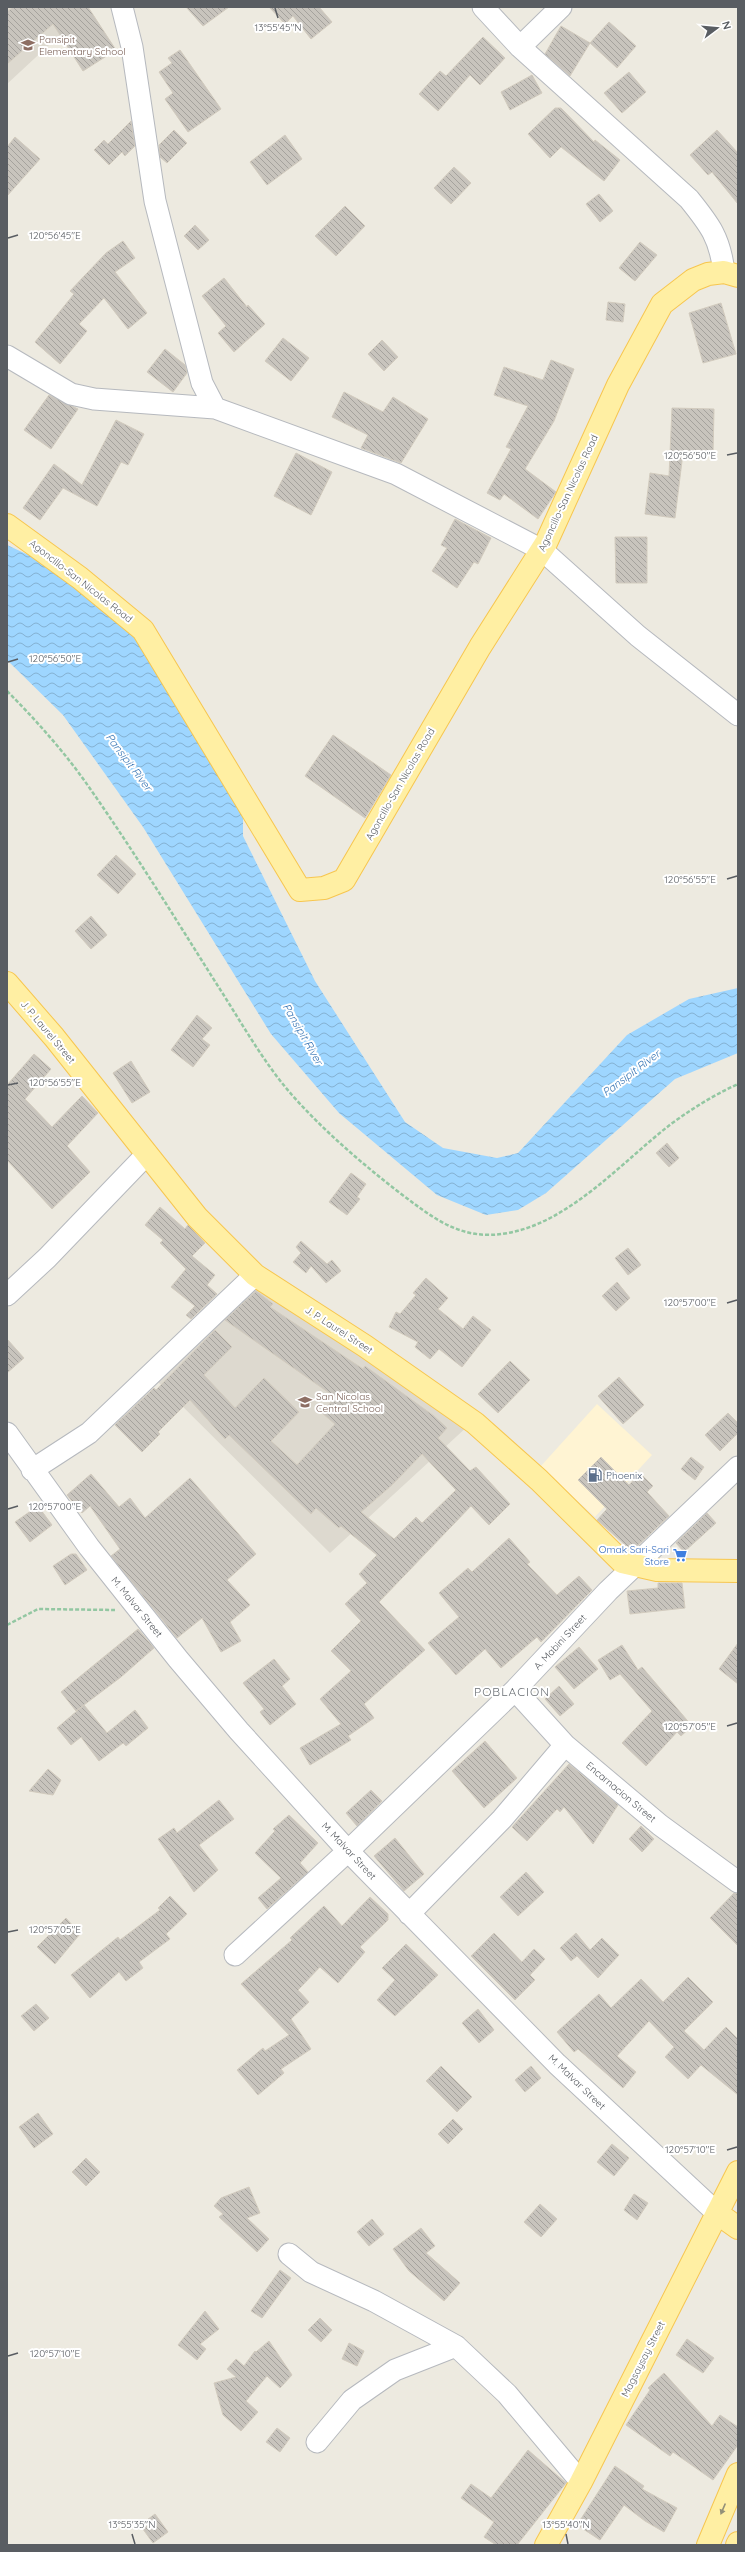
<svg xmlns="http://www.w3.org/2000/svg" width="745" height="2552" viewBox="0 0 745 2552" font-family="Quicksand,sans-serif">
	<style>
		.commercial { fill: #fff4d3 }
		.education { fill: #ddd9cf }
		.water { fill: url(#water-waves) }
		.building { fill: url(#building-back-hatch); stroke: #d2cbbe; fill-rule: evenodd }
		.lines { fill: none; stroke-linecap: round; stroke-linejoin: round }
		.minor-casing { stroke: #b6b9be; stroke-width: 23 }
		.major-casing { stroke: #f7c64f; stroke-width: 24 }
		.path { stroke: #93c7a2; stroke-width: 2.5; stroke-dasharray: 4 2; stroke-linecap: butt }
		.minor { stroke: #fff; stroke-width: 21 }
		.major { stroke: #ffefa3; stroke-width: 22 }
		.oneway { fill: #939079 }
		.ticks { fill: none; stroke: #595d62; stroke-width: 1.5 }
		.labels { text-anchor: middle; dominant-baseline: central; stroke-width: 4; stroke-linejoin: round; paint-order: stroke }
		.education-label { font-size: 10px; fill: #785e54; stroke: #fff; text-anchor: start }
		.street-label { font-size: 10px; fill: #595d62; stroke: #fff }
		.service-label { font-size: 10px; fill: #4e5e75; stroke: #fff; text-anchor: start }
		.shop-label { font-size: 10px; fill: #366cbe; stroke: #fff; text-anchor: end }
		.water-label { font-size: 11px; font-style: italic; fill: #3876b5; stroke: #fff }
		.quarter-label { font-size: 12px; letter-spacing: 1px; fill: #6a6f74; stroke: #fff }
		.ticks-label { font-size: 10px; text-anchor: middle; fill: #595d62; stroke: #fff; stroke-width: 4; stroke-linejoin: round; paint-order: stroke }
	</style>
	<defs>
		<pattern id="water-waves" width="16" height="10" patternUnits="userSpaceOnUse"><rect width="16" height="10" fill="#9ed6ff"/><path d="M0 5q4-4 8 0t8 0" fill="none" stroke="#84b1d2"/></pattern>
		<pattern id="building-back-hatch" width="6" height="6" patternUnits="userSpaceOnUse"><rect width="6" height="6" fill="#c8c4bd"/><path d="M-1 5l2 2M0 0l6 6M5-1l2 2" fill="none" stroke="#a5a29d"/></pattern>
	</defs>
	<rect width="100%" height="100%" fill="#edeae0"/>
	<!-- commercial -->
	<path class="commercial" d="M597,1404L652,1455L595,1517L540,1467Z"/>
	<!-- education -->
	<path class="education" d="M7,7H90L7,84Z
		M251,1285L469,1425L330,1553L154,1378Z"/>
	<!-- water -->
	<path class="water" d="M7,545L97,587L157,644L243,805V836L315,981L405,1122L443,1148L497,1158L518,1153L627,1035L689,999L738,988V1053L675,1079L546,1193L518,1210L486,1215L437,1195L339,1113L271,1034L143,827L63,715L7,660Z"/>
	<!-- building -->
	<path class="building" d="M13,7H88L116,50L83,71L53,24L7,64V12Z
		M186,7H229L203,26Z
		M269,7H319L332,22L311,39L293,16L285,24Z
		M609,22L636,46L617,68L590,43Z
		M561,26L590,43L570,76L545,54Z
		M483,37L505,58L480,85L470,75L438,111L419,94L440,71L446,76Z
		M180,50L221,109L188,132L165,99L173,93L159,72L172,63L168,58Z
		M629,72L646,92L622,113L604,93Z
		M532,75L542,93L510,110L501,92Z
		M555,108H561L594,142L595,140L620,160L604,181L561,147L550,158L528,134Z
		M131,121L135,146L125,156L122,152L109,165L94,150L104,140L108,144Z
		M174,130L187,143L167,163L160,157L159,145Z
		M717,130L738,153V204L712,172L708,175L690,155Z
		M285,135L302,159L267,185L250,162Z
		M15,137L40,159L7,196V147Z
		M454,167L471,183L451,204L434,188Z
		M599,194L613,211L600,222L586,204Z
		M345,206L365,226L336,256L315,236Z
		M195,225L209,240L198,250L184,236Z
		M123,241L135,258L115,272L147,313L128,329L104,298L79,324L87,331L60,364L35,342L74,294L70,291L106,253Z
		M640,242L657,255L635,281L619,268Z
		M224,278L247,307L248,305L265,324L234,352L218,333L226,326L202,296Z
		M608,302L625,304L623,322L606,320Z
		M721,303L736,354L703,363L689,313Z
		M283,338L309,358L291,381L265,361Z
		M382,340L398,357L384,371L368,354Z
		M165,349L185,365L187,373L173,392L147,372Z
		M551,360L574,369L554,421L525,469L556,492L538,519L504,494L500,500L487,493L511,449L506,447L528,406L494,395L504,367L543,380Z
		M344,392L383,412L393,397L428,419L401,463L361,448L368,435L332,417Z
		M49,395L78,409L51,449L24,430Z
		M672,408L714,409L713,454L683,453L675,518L645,514L650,473L669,476Z
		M116,420L144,434L128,465L121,462L97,506L63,488L40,520L23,508L54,464L82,485Z
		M296,453L332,472L311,515L274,496Z
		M455,519L491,538L478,564L474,562L457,588L432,571L447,548L441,545Z
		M615,537H647V583H616Z
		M333,735L391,775L365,818L305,776Z
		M116,855L136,874L118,894L97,875Z
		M91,916L107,935L91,949L75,931Z
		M197,1015L212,1028L202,1039L210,1045L193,1067L171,1050Z
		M34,1054L51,1069L25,1099L52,1127L82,1096L98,1113L67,1146L90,1172L52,1209L7,1160V1085Z
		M131,1061L150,1092L132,1103L113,1073Z
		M667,1143L679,1158L669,1167L656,1153Z
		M351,1173L366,1184L357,1197L360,1199L347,1215L329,1202Z
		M160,1207L185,1229L188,1225L205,1243L192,1256L215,1275L207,1285L217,1294L191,1319L186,1315L195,1306L171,1287L186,1269L160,1243L163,1240L145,1225Z
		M301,1241L327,1264L332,1260L341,1271L326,1283L311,1266L306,1273L293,1262L301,1253L296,1247Z
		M628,1248L641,1265L628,1275L615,1258Z
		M426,1278L448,1298L438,1309L463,1329L473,1316L491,1330L462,1367L439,1349L430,1359L415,1347L418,1342L389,1327L396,1312L400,1314L416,1295L413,1293Z
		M617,1282L630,1298L616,1311L602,1296Z
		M256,1291L273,1304L270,1307L363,1369L365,1366L434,1416L447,1428L438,1438L470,1471L476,1467L510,1504L489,1525L471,1506L379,1602L425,1650L364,1704L374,1718L348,1736L351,1740L310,1765L300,1748L341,1724L320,1699L351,1671L331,1651L361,1621L345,1604L367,1583L359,1574L377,1555L341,1526L339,1528L316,1508L311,1514L229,1435L225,1439L190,1400L158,1432L160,1434L142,1452L115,1425L154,1388L156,1390L215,1330L232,1347L204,1375L235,1408L264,1378L299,1412L271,1441L297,1465L335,1424L322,1413L335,1397L225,1320ZM422,1454L456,1490L422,1523L416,1517L394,1539L361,1512L392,1485Z
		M7,1339L24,1358L7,1373Z
		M510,1361L530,1380L498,1413L478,1394Z
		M619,1377L644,1405L623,1424L598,1396Z
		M728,1413L738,1423V1433L720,1451L705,1435Z
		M601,1457L629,1485L640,1473L653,1486L647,1492L669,1516L632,1551L597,1520L607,1509L578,1480Z
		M691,1457L704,1467L695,1480L681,1469Z
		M91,1474L119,1507L130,1498L145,1518L190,1478L256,1554L227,1580L250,1605L230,1622L241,1641L221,1652L202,1618L177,1638L111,1556L120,1549L90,1506L82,1513L67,1495Z
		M38,1506L52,1525L30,1542L15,1522Z
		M707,1513L716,1523L684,1552L676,1543Z
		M509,1538L530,1562L527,1564L557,1595L579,1576L592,1590L541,1642L537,1637L501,1668L485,1649L456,1675L428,1643L459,1617L439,1593L468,1568L472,1572Z
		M71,1554H76L87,1570L65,1585L53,1566Z
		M658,1583H682L685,1608L630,1614L627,1591L658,1588Z
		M138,1629L154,1648L121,1677L76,1711L61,1692Z
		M738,1643V1684L719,1669Z
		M622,1645L638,1670L642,1667L692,1726L681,1736L677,1732L646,1766L622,1743L652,1711L620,1674L610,1680L598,1660Z
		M579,1647L598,1669L574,1689L555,1667Z
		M274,1659L290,1679L282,1686L296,1704L270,1725L260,1712L264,1709L243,1683Z
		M559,1686L574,1704L560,1716L545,1699Z
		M84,1705L107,1733L135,1710L148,1728L126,1746L123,1743L99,1761L81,1737L71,1745L57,1728Z
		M485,1741L517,1778L484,1808L452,1771Z
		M569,1764L618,1805L593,1844L564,1807L560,1812L557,1809L527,1841L512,1827Z
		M48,1769L61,1780L53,1795L29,1791Z
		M371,1790L382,1801L357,1826L346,1813Z
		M219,1800L234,1819L199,1845L218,1870L194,1892L158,1839L174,1828L177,1833Z
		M289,1815L318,1843L300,1863L308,1872L267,1909L258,1898L281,1878L255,1853L275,1831L273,1829Z
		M641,1826L654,1839L642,1852L629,1839Z
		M395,1838L424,1874L404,1891L374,1856Z
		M526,1872L544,1892L518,1916L500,1897Z
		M734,1893L738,1894V1946L710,1918Z
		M170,1896L187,1914L166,1934L170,1939L139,1962L143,1968L126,1981L119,1972L90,1998L71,1975L118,1937L120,1940L160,1910L158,1908Z
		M370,1897L388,1914V1920L360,1947L365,1952L338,1983L320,1967L298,1990L309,2002L291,2019L311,2049L281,2069L284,2073L258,2095L237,2070L263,2048L265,2051L289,2035L241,1984L292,1940L290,1938L324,1906L342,1926Z
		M66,1918L80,1934L55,1964L37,1947Z
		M494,1933L522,1962L534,1949L545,1959L530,1975L535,1980L515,2000L471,1956Z
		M576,1933L590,1950L602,1938L619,1955L598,1978L577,1956L571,1961L560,1948Z
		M406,1944L438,1975L395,2016L377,2000L395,1980L382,1968Z
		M688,1977L713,2002L684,2031L704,2050L726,2027L738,2039V2095L701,2065L688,2079L665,2057L674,2047L649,2021L617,2056L636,2072L623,2088L578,2049L574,2052L557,2032L599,1994L611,2008L641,1979L663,2002Z
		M36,2004L49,2018L34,2031L21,2016Z
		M478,2009L494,2030L479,2043L462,2023Z
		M441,2066L472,2097L457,2112L426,2081Z
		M531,2066L541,2078L525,2092L515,2080Z
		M38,2113L53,2134L34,2148L19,2127Z
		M453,2119L463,2129L448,2144L438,2134Z
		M612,2144L629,2158L614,2176L597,2162Z
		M86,2158L100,2172L86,2186L72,2172Z
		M249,2187L260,2213L247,2218L269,2239L257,2252L219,2217L223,2214L214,2206L221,2198Z
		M634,2194L648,2203L637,2220L624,2210Z
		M540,2204L557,2219L541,2237L524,2222Z
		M372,2219L384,2234L369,2246L357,2232Z
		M421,2228L435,2246L426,2253L460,2283L444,2301L409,2271L393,2249Z
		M280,2270L291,2278L262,2318L251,2311Z
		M205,2311L219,2329L200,2344L206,2349L197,2360L178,2345Z
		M320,2318L332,2330L321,2342L308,2330Z
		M687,2339L714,2358L703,2373L676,2355Z
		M269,2341L292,2375L280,2388L267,2376L246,2401L258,2412L241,2431L223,2415L214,2383L236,2377L227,2369L236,2359L244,2366L255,2351L256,2352Z
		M349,2343L364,2351L357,2366L342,2359Z
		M664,2373L712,2426L720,2415L738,2427V2445L713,2480L673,2452L670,2456L626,2425L650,2390L648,2388Z
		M277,2428L290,2438L280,2452L266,2442Z
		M528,2450L566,2483L517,2545H496L484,2537L494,2522L461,2498L471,2484L491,2498Z
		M615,2466L644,2486L642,2489L677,2508L664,2532L645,2521L624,2505L600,2540L577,2525Z
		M155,2514L168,2532L153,2543L140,2525Z"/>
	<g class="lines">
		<defs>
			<path id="minor" d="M122,7L132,47L155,201L202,383L215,408L396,474L542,550L638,636L738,715
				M483,7L520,47L689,199C710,225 720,238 724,272
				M520,47L561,7
				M7,356L71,394L94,399L215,408
				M7,1295L47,1258L147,1154
				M7,1433L89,1547L178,1659L239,1731L348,1851L557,2064L717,2213
				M32,1470L89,1433L255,1275
				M515,1690L565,1745L660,1825L738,1882
				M409,1914L502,1819L565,1745
				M235,1955L348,1851L515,1690L608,1591L738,1467
				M289,2254L311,2272L374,2301L456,2346L507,2394L581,2482
				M317,2442L352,2400L395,2370L456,2346"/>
			<path id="major" d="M7,525L80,578L143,630L300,890L324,888L344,880L480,647L546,543L618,385L662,304L693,280L708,274L724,272L738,276
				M7,983L54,1037L197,1217L255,1275L365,1346L475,1423L539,1480L622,1562L657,1570L738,1571
				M717,2213L738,2228
				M546,2545L581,2482L738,2172
				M708,2545L738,2474
				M737,2545L738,2543"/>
		</defs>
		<!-- minor casing -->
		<use href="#minor" class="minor-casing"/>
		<!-- major casing -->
		<use href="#major" class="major-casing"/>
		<!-- path -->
		<path class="path" d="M7,691C37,721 67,755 91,790C135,853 175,918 216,983C240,1020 263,1062 292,1095C323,1130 359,1161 396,1190C432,1217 460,1242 508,1233C570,1222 623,1161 671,1124C693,1108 714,1095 738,1084
			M7,1625L38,1609L115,1610"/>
		<!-- minor -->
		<use href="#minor" class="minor"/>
		<!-- major -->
		<use href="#major" class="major"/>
	</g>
	<!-- one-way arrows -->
	<defs><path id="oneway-solid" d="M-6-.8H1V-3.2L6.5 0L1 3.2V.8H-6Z"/></defs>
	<use class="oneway" href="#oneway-solid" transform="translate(723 2509) rotate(113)"/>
	<!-- ticks -->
	<path class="ticks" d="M275,8L278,18M8,238L18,235M727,455L737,453M8,662L18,659M727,879L737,876M8,1085L18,1083M727,1303L737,1300M8,1509L18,1506M727,1726L737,1723M8,1932L18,1930M727,2150L737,2147M8,2356L18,2353M132,2534L135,2544M566,2534L568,2544"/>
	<!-- icons -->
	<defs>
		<symbol id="school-bare" viewBox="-9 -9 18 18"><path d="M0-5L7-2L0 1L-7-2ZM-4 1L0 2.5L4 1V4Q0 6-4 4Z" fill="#8d6e63" stroke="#fff" stroke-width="2.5" paint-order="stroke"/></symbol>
		<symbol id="fuel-bare" viewBox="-9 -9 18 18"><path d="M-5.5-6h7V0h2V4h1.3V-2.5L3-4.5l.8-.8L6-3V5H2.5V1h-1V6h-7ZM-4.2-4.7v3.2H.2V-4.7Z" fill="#5c6f8a" stroke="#fff" stroke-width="2.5" paint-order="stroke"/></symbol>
		<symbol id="supermarket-bare" viewBox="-9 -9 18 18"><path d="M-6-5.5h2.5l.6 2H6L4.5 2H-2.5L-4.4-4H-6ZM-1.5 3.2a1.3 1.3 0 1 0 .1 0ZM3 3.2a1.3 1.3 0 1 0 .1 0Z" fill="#3f7fe0" stroke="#fff" stroke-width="2.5" paint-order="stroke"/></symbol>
	</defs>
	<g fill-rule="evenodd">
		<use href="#school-bare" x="18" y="35" width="20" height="20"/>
		<use href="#school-bare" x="295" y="1392" width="20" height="20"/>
		<use href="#fuel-bare" x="585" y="1465" width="20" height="20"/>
		<use href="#supermarket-bare" x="670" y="1545" width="20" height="20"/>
	</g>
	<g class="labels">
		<!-- education labels -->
		<g class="education-label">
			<text x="39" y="39">Pansipit<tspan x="39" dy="12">Elementary School</tspan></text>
			<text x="316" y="1396">San Nicolas<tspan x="316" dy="12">Central School</tspan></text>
		</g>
		<!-- street labels -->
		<g class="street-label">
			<text transform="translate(568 493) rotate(-65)">Agoncillo-San Nicolas Road</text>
			<text transform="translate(81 581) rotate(38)">Agoncillo-San Nicolas Road</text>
			<text transform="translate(400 784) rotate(-60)">Agoncillo-San Nicolas Road</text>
			<text transform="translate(48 1032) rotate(50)">J. P. Laurel Street</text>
			<text transform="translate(339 1330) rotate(33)">J. P. Laurel Street</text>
			<text transform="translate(137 1607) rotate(51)">M. Malvar Street</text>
			<text transform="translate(560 1642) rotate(-47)">A. Mabini Street</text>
			<text transform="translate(621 1792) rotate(40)">Encarnacion Street</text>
			<text transform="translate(349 1851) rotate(47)">M. Malvar Street</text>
			<text transform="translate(577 2082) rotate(44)">M. Malvar Street</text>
			<text transform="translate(643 2359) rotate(-63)">Magsaysay Street</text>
		</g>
		<!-- service labels -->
		<g class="service-label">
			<text x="606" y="1475">Phoenix</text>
		</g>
		<!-- shop labels -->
		<g class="shop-label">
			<text x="669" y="1549">Omak Sari-Sari<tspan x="669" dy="12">Store</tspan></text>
		</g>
		<!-- water labels -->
		<g class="water-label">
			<text transform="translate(129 762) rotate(53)">Pansipit River</text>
			<text transform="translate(303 1034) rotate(60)">Pansipit River</text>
			<text transform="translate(631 1073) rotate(-37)">Pansipit River</text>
		</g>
		<!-- quarter labels -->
		<g class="quarter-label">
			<text x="512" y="1691">POBLACION</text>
		</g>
	</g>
	<g class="ticks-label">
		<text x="278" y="31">13°55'45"N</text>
		<text x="55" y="239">120°56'45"E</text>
		<text x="690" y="459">120°56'50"E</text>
		<text x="55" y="662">120°56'50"E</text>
		<text x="690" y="883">120°56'55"E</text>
		<text x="55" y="1086">120°56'55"E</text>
		<text x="690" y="1306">120°57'00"E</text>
		<text x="55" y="1510">120°57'00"E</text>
		<text x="690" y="1730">120°57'05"E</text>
		<text x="55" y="1933">120°57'05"E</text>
		<text x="690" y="2153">120°57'10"E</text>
		<text x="55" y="2357">120°57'10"E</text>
		<text x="132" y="2528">13°55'35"N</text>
		<text x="566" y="2528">13°55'40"N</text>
	</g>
	<!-- border -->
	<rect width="745" height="2552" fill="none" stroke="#595d62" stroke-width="16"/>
	<!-- north arrow -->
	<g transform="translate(717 28) rotate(74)" stroke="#ffffff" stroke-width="3" paint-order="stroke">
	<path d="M0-3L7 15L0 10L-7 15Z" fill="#595d62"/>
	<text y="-6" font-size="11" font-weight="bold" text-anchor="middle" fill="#595d62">N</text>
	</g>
</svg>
